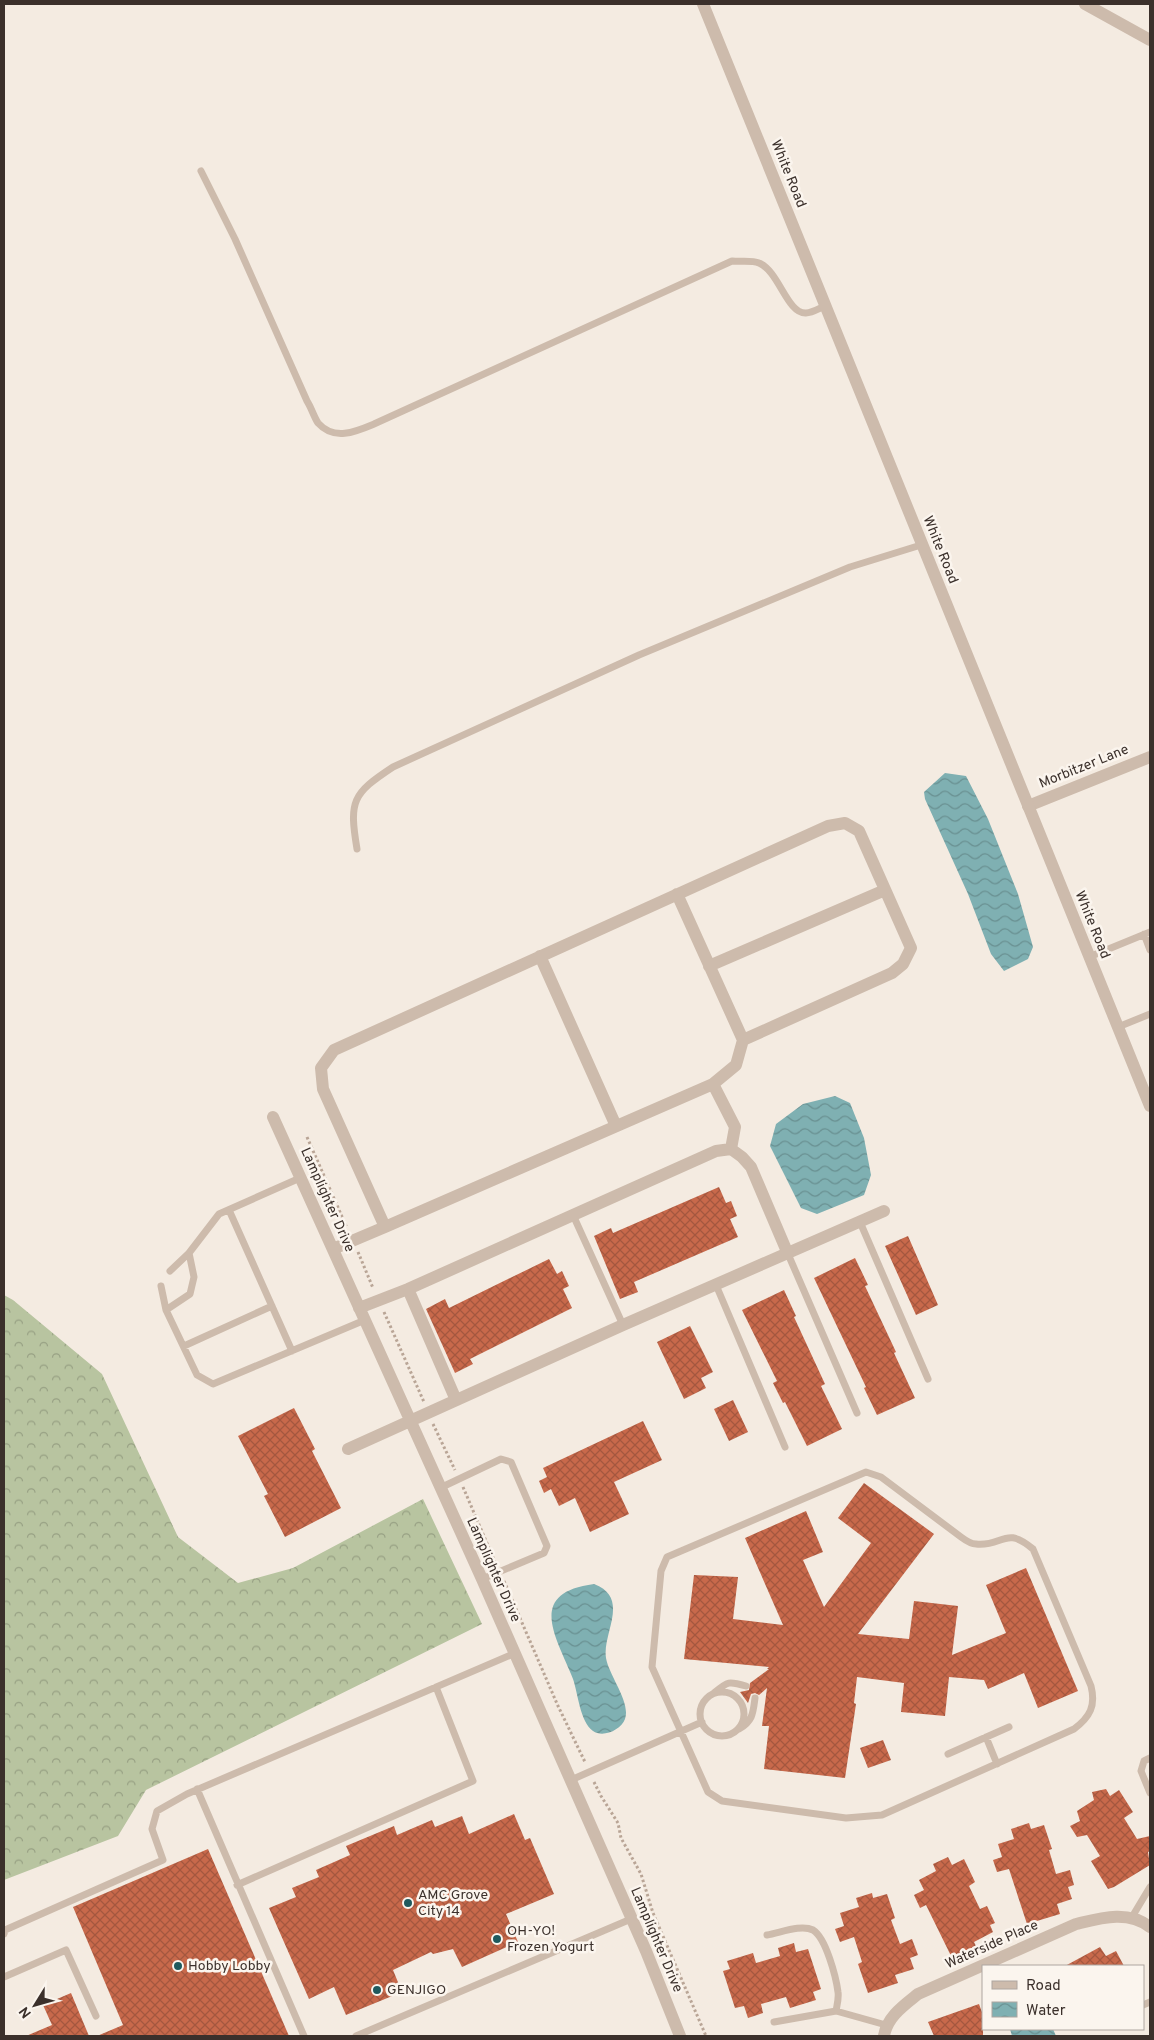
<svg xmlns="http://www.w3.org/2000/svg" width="1154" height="2040" viewBox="0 0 1154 2040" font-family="Overpass,sans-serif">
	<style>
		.forest { fill: url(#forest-crowns) }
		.water { fill: url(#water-waves) }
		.building { fill: url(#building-cross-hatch) }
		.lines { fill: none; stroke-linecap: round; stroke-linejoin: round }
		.path { stroke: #b9a596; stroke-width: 3; stroke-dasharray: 2.5 2.5; stroke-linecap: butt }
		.service { stroke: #cdbbac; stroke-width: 7 }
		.minor { stroke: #cdbbac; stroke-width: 12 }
		.tertiary { stroke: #cdbbac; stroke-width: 12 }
		.poi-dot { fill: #1f5a5e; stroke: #fbf5ee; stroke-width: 2 }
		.labels { text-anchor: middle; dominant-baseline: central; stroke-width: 5; stroke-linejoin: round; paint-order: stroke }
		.street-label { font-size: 14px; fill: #3b302b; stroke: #fbf5ee }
		.poi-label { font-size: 14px; fill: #3b302b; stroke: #fbf5ee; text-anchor: start }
	</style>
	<defs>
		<pattern id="forest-crowns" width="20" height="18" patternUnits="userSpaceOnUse" patternTransform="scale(1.25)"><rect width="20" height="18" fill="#b8c4a0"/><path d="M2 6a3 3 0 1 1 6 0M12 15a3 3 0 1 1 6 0" fill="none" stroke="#97a083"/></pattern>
		<pattern id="water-waves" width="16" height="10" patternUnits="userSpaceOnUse" patternTransform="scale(1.25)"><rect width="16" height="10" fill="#7fb0b2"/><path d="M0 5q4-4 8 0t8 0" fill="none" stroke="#699091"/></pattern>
		<pattern id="building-cross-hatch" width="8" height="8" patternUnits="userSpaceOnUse" patternTransform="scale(1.25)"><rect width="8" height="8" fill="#c8694b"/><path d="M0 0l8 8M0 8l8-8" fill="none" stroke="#a4573f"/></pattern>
	</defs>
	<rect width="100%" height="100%" fill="#f4ebe1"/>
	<!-- forest -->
	<path class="forest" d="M4,1295L13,1300L102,1374L178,1537L238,1583L293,1568L423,1499L482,1624L146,1790L118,1836L4,1880Z"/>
	<!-- water -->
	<path class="water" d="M945,773L966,776L988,819L1018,894L1033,947L1028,959L1004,971L991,954L968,894L925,799L924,792Z
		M835,1096L850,1103L864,1138L871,1175L864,1195L817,1214L801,1208L770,1146L776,1124L803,1104Z
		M594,1584C631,1598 602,1633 606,1658C609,1676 631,1702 625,1719C621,1730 603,1738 593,1731C580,1722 578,1693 573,1679C557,1638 525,1593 594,1584Z
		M1010,2029H1053L1056,2036H1012Z"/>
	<!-- building -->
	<path class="building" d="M719,1187L726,1203L731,1201L737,1216L730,1219L738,1237L634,1282L638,1292L620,1299L594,1236L611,1228L613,1233Z
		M908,1236L938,1305L916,1315L885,1246Z
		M855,1258L868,1285L865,1286L896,1352L894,1353L915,1398L877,1415L864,1388L866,1387L814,1278Z
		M549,1259L557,1274L562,1271L569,1286L563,1289L572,1308L470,1359L473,1364L455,1373L426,1309L445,1299L449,1308Z
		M784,1290L796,1316L794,1317L825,1384L821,1386L842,1429L807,1446L785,1402L783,1403L773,1383L777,1381L742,1310Z
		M690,1326L713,1372L701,1378L706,1388L684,1399L657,1342Z
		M733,1400L748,1432L729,1441L714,1409Z
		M294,1408L315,1449L312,1451L341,1508L285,1537L264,1496L268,1494L238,1436Z
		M643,1421L662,1460L614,1482L629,1514L590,1532L575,1498L559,1506L551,1489L544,1493L539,1481L547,1477L543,1468Z
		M864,1483L934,1534L858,1634L909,1639L914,1601L958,1606L952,1655L1006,1633L986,1585L1026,1568L1078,1691L1038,1708L1024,1673L988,1689L984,1680L949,1677L945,1716L901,1712L904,1683L857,1677L854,1703L856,1704L845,1778L764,1769L769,1726H762L767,1688L759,1695L755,1693L751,1694L748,1703L740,1692L749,1690L750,1683L769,1669H767L769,1667L684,1659L694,1575L738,1577L733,1619L783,1625L745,1538L806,1511L823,1552L803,1560L824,1607L871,1543L838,1518Z
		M883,1740L891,1760L868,1768L860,1748Z
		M1106,1789L1110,1796L1119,1790L1133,1812L1124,1818L1137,1839L1150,1836V1851L1148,1852L1150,1865L1114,1887L1108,1889L1091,1861L1100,1856L1087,1835L1077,1837L1070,1826L1080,1821L1077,1811L1094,1800L1092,1792Z
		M514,1814L525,1840L530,1838L554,1894L506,1914L518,1942L462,1967L453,1949L433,1954L431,1952L393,1970L402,1992L346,2015L334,1987L309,1999L269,1908L296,1897L292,1888L319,1877L316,1870L350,1855L346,1846L394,1826L397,1835L432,1820L435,1827L462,1816L469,1834Z
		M1029,1823L1031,1829L1044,1825L1052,1849L1049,1850L1056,1874L1070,1870L1074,1885L1068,1887L1072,1899L1057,1904L1060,1914L1027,1924L1009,1869L997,1872L993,1860L1002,1857L998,1844L1014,1839L1011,1829Z
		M208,1849L289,2036H97L123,2025L73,1907Z
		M948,1857L952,1865L964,1859L975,1882L969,1886L980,1909L987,1906L995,1923L990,1925L993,1932L974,1942L977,1948L953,1960L926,1905L920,1908L914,1895L924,1890L919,1880L936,1871L933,1864Z
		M872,1893L873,1898L887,1894L895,1918L891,1920L900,1944L912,1939L918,1955L910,1958L914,1969L895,1975L898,1983L868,1993L858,1964L862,1962L854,1937L840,1942L835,1929L844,1926L840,1913L859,1907L856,1898Z
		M794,1943L796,1952L808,1949L821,1989L813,1992L816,2000L790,2008L786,1997L761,2004L763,2013L748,2018L744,2006L735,2008L723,1971L730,1969L727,1961L753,1953L756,1963L780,1956L778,1948Z
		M1100,1947L1106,1956L1116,1951L1124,1966H1065Z
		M71,1993L89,2036H26L52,2025L43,2005Z
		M979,2004L983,2015V2036H934L928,2022Z"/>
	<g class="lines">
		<!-- path -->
		<path class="path" d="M307,1137L347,1228
			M358,1252L373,1288
			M384,1312L424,1402
			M433,1424L455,1470
			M463,1487L495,1562
			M504,1581L558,1706L585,1762
			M594,1782L601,1796L618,1823L621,1838L641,1874L653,1913L706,2036"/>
		<!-- service -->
		<path class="service" d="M201,171L235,239L307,401C311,407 314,417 318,423C334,441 355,432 374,424L732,261C740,262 752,260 759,263C779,271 787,314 806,313C812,313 820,308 825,306
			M357,849C349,801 352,794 393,767L639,655L850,567L921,545
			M1144,934L1150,950
			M1089,957L1150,932
			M1118,1027L1150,1014
			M300,1178L219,1214L189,1253L194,1277L190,1294L166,1310L197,1375L213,1384L365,1320
			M229,1210L292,1351
			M573,1215L623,1325
			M860,1222L928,1379
			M788,1254L857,1413
			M170,1271L189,1253
			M716,1285L785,1447
			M161,1286L166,1310
			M184,1346L272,1306
			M866,1472L881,1477L961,1537C965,1540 971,1544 976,1544C1003,1547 1005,1525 1033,1549L1091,1686C1096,1706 1090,1717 1074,1729L882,1815L846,1818L722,1801L708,1792L652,1667L661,1571L667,1557Z
			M440,1488L501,1459L511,1462L547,1546L544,1553L482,1579
			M700 1714a22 22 0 1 1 44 0a22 22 0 1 1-44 0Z
			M714,1693C728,1681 729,1681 746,1686
			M739,1729C753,1721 753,1713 755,1698
			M986,1737L997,1764
			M948,1754L1009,1727
			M1150,1758L1144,1761L1141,1771L1150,1793
			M571,1780L702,1722
			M197,1789L304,2036
			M237,1885L473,1781L436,1687
			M1132,1917L1150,1887
			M4,1934L5,1930L163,1860L152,1829L157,1811L187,1794L513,1654
			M767,1935C780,1933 801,1924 813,1930C826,1938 836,1977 838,1992C839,1998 837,2005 836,2011
			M4,1977L66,1950L96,2016
			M1143,2005L1150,2002
			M774,2022L836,2011L886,2025
			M356,2036L631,1919"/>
		<!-- minor -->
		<path class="minor" d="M1085,4L1150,40
			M1028,806L1150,757
			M677,894L743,1040
			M540,956L616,1126
			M709,966L885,890
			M273,1117L482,1579L646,1951L680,2036
			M385,1227L713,1084
			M333,1249L385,1227L323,1089L321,1068L334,1050L828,826L845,823L859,831L911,948L903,964L892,973L743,1040L736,1065L713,1084L735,1127L731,1149
			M408,1289L456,1400
			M359,1308L408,1289L716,1151L731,1149L742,1157L751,1167L788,1254
			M348,1449L623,1325L884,1211
			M884,2036C887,2017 903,2006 918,1994L1076,1924C1101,1918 1128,1910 1150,1927"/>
		<!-- tertiary -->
		<path class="tertiary" d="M703,4L1150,1106"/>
	</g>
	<!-- markers -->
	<g class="poi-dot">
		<circle cx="408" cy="1903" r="5"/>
		<circle cx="497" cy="1939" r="5"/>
		<circle cx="178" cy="1966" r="5"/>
		<circle cx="377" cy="1990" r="5"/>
	</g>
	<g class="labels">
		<!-- street labels -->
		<g class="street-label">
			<text transform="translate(788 174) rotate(68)">White Road</text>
			<text transform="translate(940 550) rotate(68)">White Road</text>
			<text transform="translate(1084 767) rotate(-22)">Morbitzer Lane</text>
			<text transform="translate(1092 925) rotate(68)">White Road</text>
			<text transform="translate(327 1200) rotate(66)">Lamplighter Drive</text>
			<text transform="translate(493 1570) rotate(66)">Lamplighter Drive</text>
			<text transform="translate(656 1940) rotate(67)">Lamplighter Drive</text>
			<text transform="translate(992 1945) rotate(-24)">Waterside Place</text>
		</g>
		<!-- poi labels -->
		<g class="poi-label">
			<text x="418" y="1895">AMC Grove<tspan x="418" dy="16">City 14</tspan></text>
			<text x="507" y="1931">OH-YO!<tspan x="507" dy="16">Frozen Yogurt</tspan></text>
			<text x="188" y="1966">Hobby Lobby</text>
			<text x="387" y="1990">GENJIGO</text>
		</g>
	</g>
	<!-- border -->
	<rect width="1154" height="2040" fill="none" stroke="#3b302b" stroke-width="10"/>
	<!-- legend -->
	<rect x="982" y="1965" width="162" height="65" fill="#fbf5ee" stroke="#aea6a0"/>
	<rect x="992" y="1981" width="25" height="8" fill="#cdbbac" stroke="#aea6a0"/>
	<text x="1026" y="1990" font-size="15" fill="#3b302b">Road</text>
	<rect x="992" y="2002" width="25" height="15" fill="url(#water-waves)" stroke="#aea6a0"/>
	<text x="1026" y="2015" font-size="15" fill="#3b302b">Water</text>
	<!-- north arrow -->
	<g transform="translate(35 2005) rotate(233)" stroke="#fbf5ee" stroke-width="4" paint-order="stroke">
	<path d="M0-4L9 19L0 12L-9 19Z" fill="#3b302b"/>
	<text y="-8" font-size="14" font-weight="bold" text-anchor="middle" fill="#3b302b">N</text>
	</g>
</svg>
